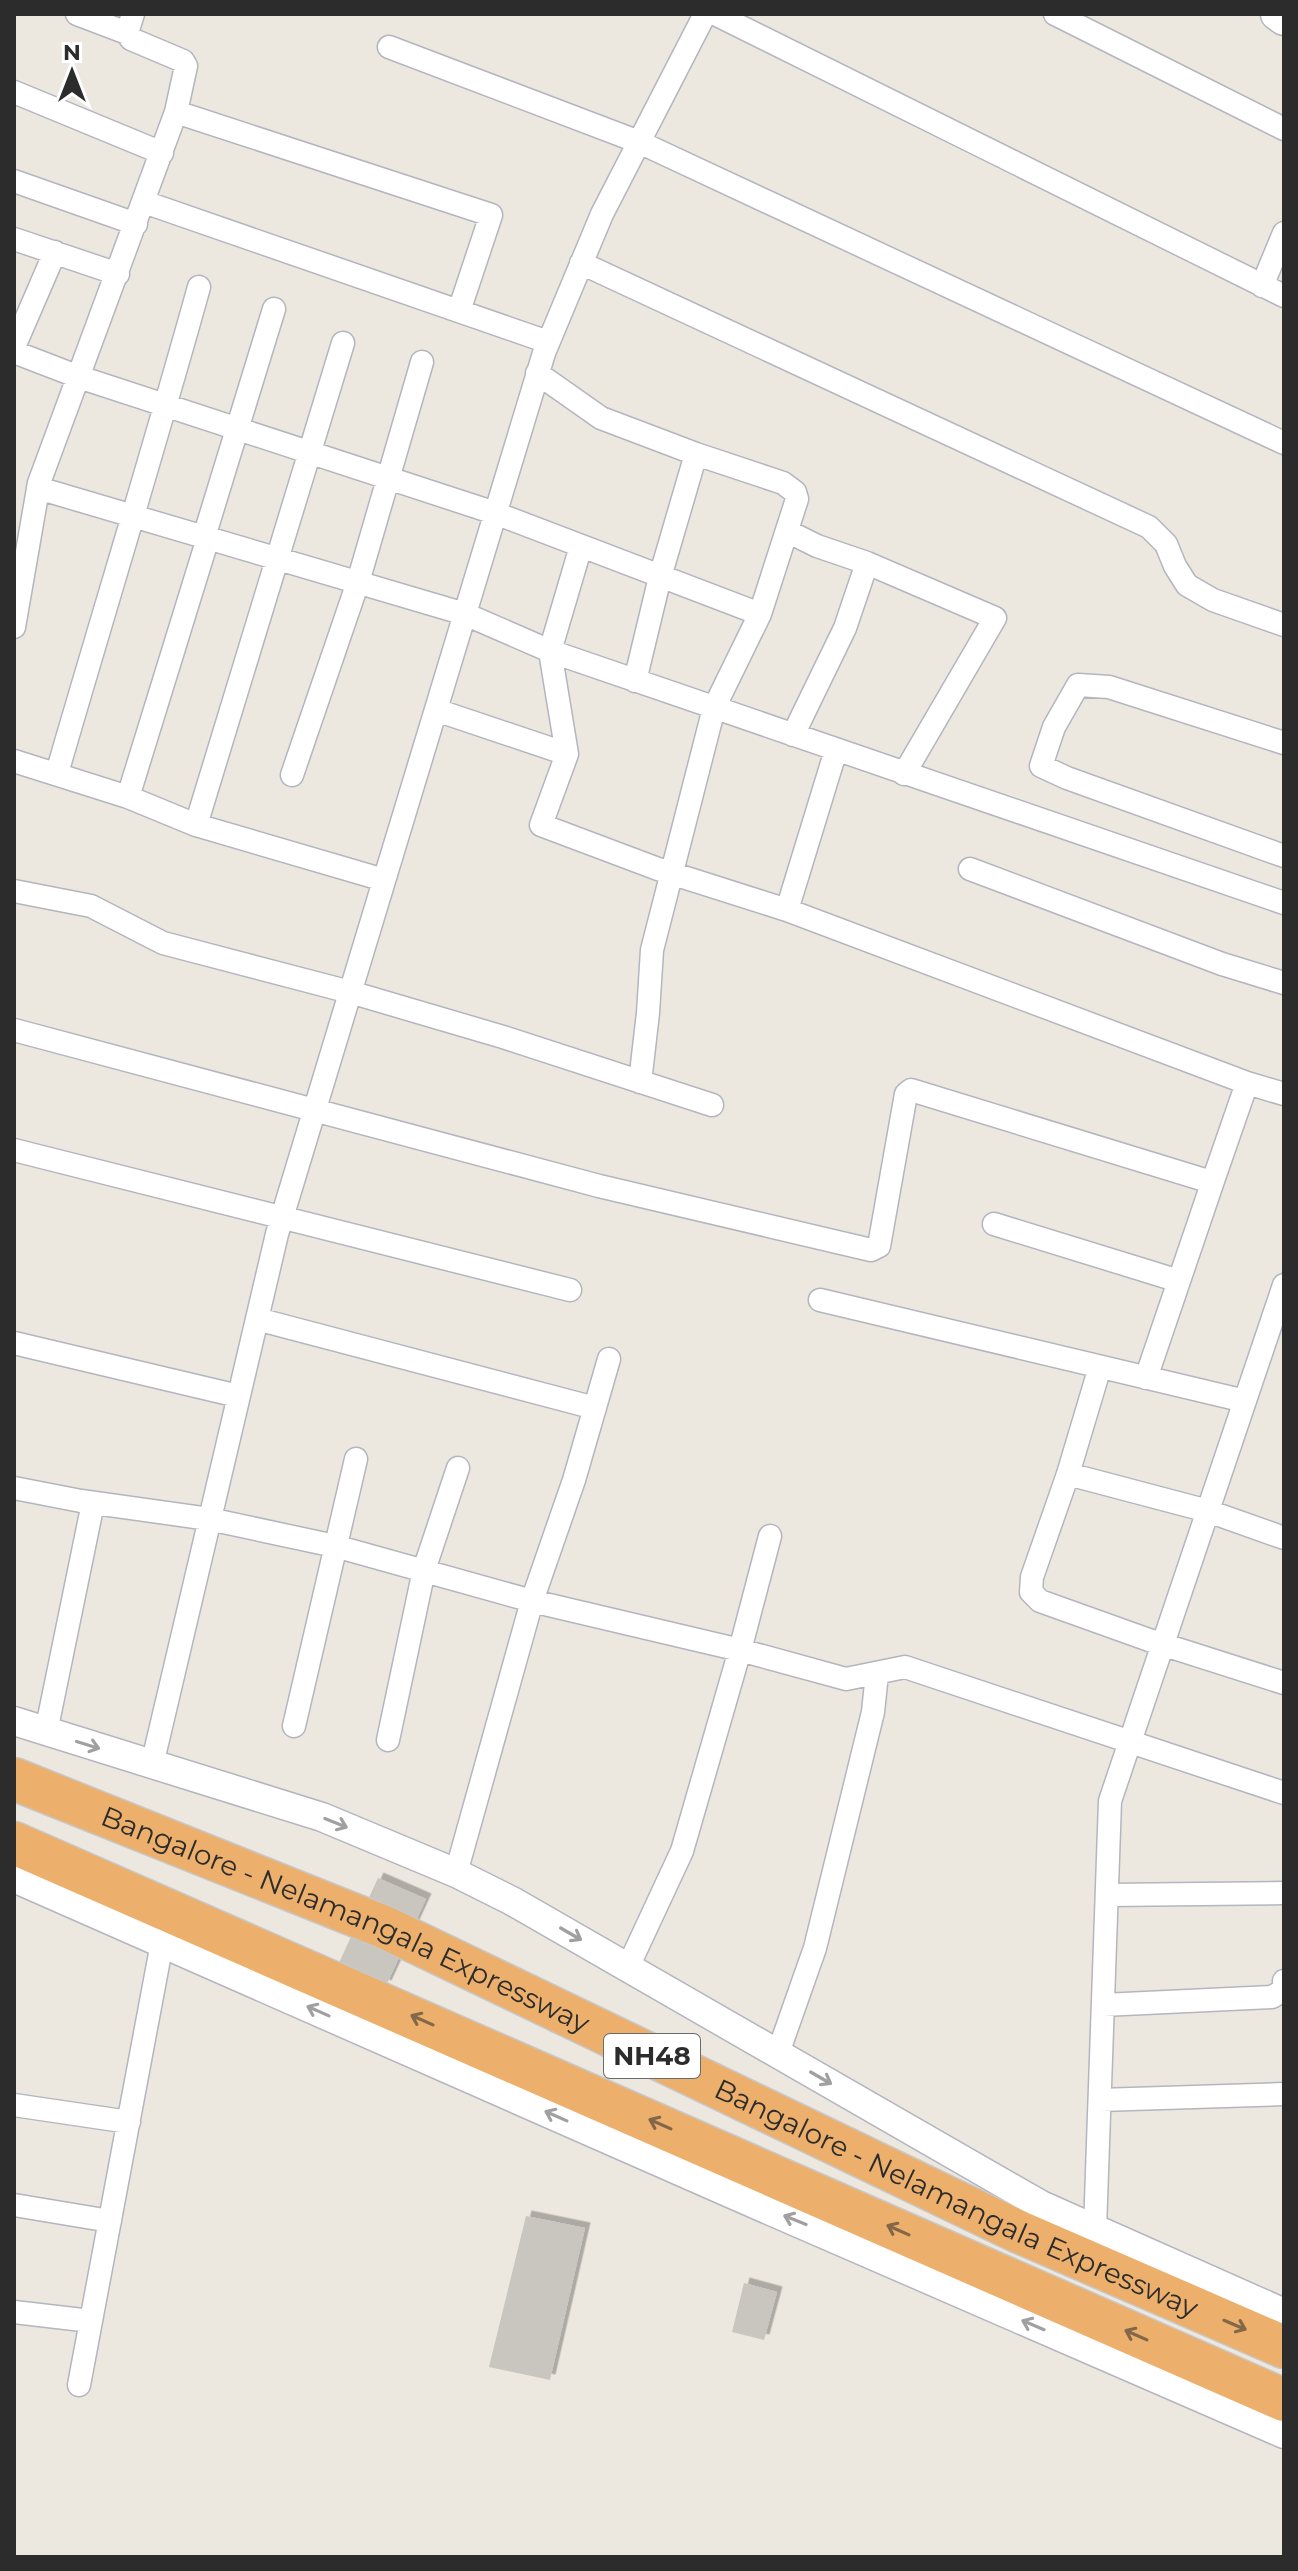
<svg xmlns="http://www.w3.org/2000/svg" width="1298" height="2571" viewBox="0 0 1298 2571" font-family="Montserrat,sans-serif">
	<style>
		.building { fill: #c8c6be; filter: url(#shadow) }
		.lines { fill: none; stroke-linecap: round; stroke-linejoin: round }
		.minor-casing { stroke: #b4b5be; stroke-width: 25 }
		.tertiary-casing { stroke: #b4b5be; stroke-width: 31 }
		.secondary-casing { stroke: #b4b5be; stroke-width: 35 }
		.motorway-casing { stroke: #c8c8c8; stroke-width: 45 }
		.minor { stroke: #fff; stroke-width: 22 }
		.tertiary { stroke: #fff; stroke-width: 28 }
		.secondary { stroke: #fff; stroke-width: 32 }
		.motorway { stroke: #ecaf6c; stroke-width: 42 }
		.oneway { stroke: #a0a0a0 }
		.oneway2 { stroke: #826749 }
		.labels { text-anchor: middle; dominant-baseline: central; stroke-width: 6; stroke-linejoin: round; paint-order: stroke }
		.shield { fill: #fff; stroke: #6b6b6b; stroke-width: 2 }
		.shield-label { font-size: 26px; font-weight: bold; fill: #2c2c2c }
		.street-label { font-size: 28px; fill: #2c2c2c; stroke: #fff }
	</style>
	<defs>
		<filter id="shadow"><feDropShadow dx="5.5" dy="-5.5" stdDeviation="0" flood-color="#0004"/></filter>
	</defs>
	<rect width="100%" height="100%" fill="#ece8e0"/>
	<!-- building -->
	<path class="building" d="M378,1878L426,1899L386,1986L338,1965Z
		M526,2216L585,2228L550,2380L489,2367Z
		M744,2283L777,2292L764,2340L732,2332Z"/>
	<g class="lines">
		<defs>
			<path id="minor" d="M77,14L127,33
				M133,14L127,33L131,39L183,61L186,66L176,112
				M715,14L1284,296
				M1055,14L1284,129
				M389,47L639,142L1284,443
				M14,92L162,153
				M14,181L136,224
				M144,202L548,342
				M14,239L118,274
				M581,263L1149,527L1166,544L1175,566L1187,585L1213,600L1284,625
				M1262,286L1284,233
				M14,347L55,252
				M14,352L79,377L495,513L760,614
				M537,373L601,418L696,454L783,483L795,492L797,499L760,614L714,708L652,950L648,1013L640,1082
				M38,488L465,614L550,651L1284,903
				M787,531L817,546L867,563L995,618L904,774
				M204,537L274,309
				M581,546L550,651L567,754L541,825L658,869L787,910L1247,1083
				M14,627L39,483L176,112L491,215L459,311
				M635,681L660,577L696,454
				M436,710L567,754
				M793,735L845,628L867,563
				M1284,743L1109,687L1078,685L1054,727L1041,766L1067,778L1284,856
				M14,761L128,797L196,825L384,880
				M57,773C104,611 154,449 199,287
				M292,775L358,582L422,362
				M128,797L208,538
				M196,825L343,343
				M970,869L1222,964L1284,983
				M14,891L91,906L163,943L350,992L503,1037L712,1105
				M787,910L836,750
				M14,1030L599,1186L871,1250L879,1246L906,1094L911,1090L1208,1181L1214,1178L1247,1083L1284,1094
				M14,1150L570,1290
				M994,1224L1179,1281L1214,1178
				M820,1300L1245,1401
				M257,1319L595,1408
				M14,1343L238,1396
				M1100,1367L1068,1474L1032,1577L1031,1592L1040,1601L1149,1640L1284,1683
				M1146,1378L1179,1281
				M1068,1474L1208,1511L1284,1538
				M14,1488L81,1501L209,1519L335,1546L532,1601L740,1650L846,1679L905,1667L1284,1793
				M294,1726L356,1459
				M46,1732L93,1503
				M388,1740L424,1570L458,1468
				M152,1765L277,1234L544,353L602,214L705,14
				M456,1873L532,1601L574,1480L609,1359
				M1107,1895L1284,1893
				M628,1967L682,1851L740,1650L770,1536
				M1103,2005L1272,1997L1284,1990V1981
				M778,2053L815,1948L873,1712L877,1674
				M1100,2100L1284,2094
				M14,2105L129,2122
				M14,2205L110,2221
				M1095,2229L1110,1801L1284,1285
				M14,2312L91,2321L162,1943
				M79,2385L91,2321"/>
			<path id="tertiary" d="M14,1721L322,1817L456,1873L512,1901L1041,2205L1284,2313
				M14,1878L741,2198L1284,2434"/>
			<path id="secondary" d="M1277,14L1284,19"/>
			<g id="motorway">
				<path id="s1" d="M14,1779L384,1927L1017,2231L1284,2347"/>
				<path d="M14,1843L1284,2400"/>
			</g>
		</defs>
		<!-- minor casing -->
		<use href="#minor" class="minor-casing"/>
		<!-- tertiary casing -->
		<use href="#tertiary" class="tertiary-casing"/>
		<!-- secondary casing -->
		<use href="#secondary" class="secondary-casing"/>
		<!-- motorway casing -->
		<use href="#motorway" class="motorway-casing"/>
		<!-- minor -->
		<use href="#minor" class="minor"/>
		<!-- tertiary -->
		<use href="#tertiary" class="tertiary"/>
		<!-- secondary -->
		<use href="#secondary" class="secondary"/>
		<!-- motorway -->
		<use href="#motorway" class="motorway"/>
	</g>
	<!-- one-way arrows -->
	<defs><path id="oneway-shaft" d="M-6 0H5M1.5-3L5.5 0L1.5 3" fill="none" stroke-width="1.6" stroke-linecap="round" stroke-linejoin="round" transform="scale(2)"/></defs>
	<g class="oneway">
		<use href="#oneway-shaft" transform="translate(88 1745) rotate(17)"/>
		<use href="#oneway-shaft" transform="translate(336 1823) rotate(22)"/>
		<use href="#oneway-shaft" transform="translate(571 1934) rotate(30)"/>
		<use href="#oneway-shaft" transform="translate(318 2011) rotate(-156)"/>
		<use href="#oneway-shaft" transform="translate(821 2078) rotate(30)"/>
		<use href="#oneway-shaft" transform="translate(556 2116) rotate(-156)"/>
		<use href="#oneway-shaft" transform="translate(795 2220) rotate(-158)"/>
		<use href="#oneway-shaft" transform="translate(1033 2325) rotate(-157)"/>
	</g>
	<g class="oneway2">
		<use href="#oneway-shaft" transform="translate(422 2020) rotate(-156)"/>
		<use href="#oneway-shaft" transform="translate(660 2124) rotate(-156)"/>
		<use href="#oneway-shaft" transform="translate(898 2230) rotate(-156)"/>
		<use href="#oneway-shaft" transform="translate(1235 2325) rotate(23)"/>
		<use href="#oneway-shaft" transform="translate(1136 2335) rotate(-156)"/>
	</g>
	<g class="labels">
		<!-- shield labels -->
		<rect class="shield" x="604" y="2034" width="96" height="44" rx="6"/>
		<g class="shield-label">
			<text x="652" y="2056">NH48</text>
		</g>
		<!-- street labels -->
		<g class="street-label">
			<text stroke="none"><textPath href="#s1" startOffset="360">Bangalore - Nelamangala Expressway</textPath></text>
			<text stroke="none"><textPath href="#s1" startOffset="1032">Bangalore - Nelamangala Expressway</textPath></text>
		</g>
	</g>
	<!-- border -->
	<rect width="1298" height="2571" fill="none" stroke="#2c2c2c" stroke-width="32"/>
	<!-- north arrow -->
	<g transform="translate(72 72)" stroke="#ffffff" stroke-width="6" paint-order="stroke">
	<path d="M0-6L14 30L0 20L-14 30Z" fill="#2c2c2c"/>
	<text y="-12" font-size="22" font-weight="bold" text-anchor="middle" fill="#2c2c2c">N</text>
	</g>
</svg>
